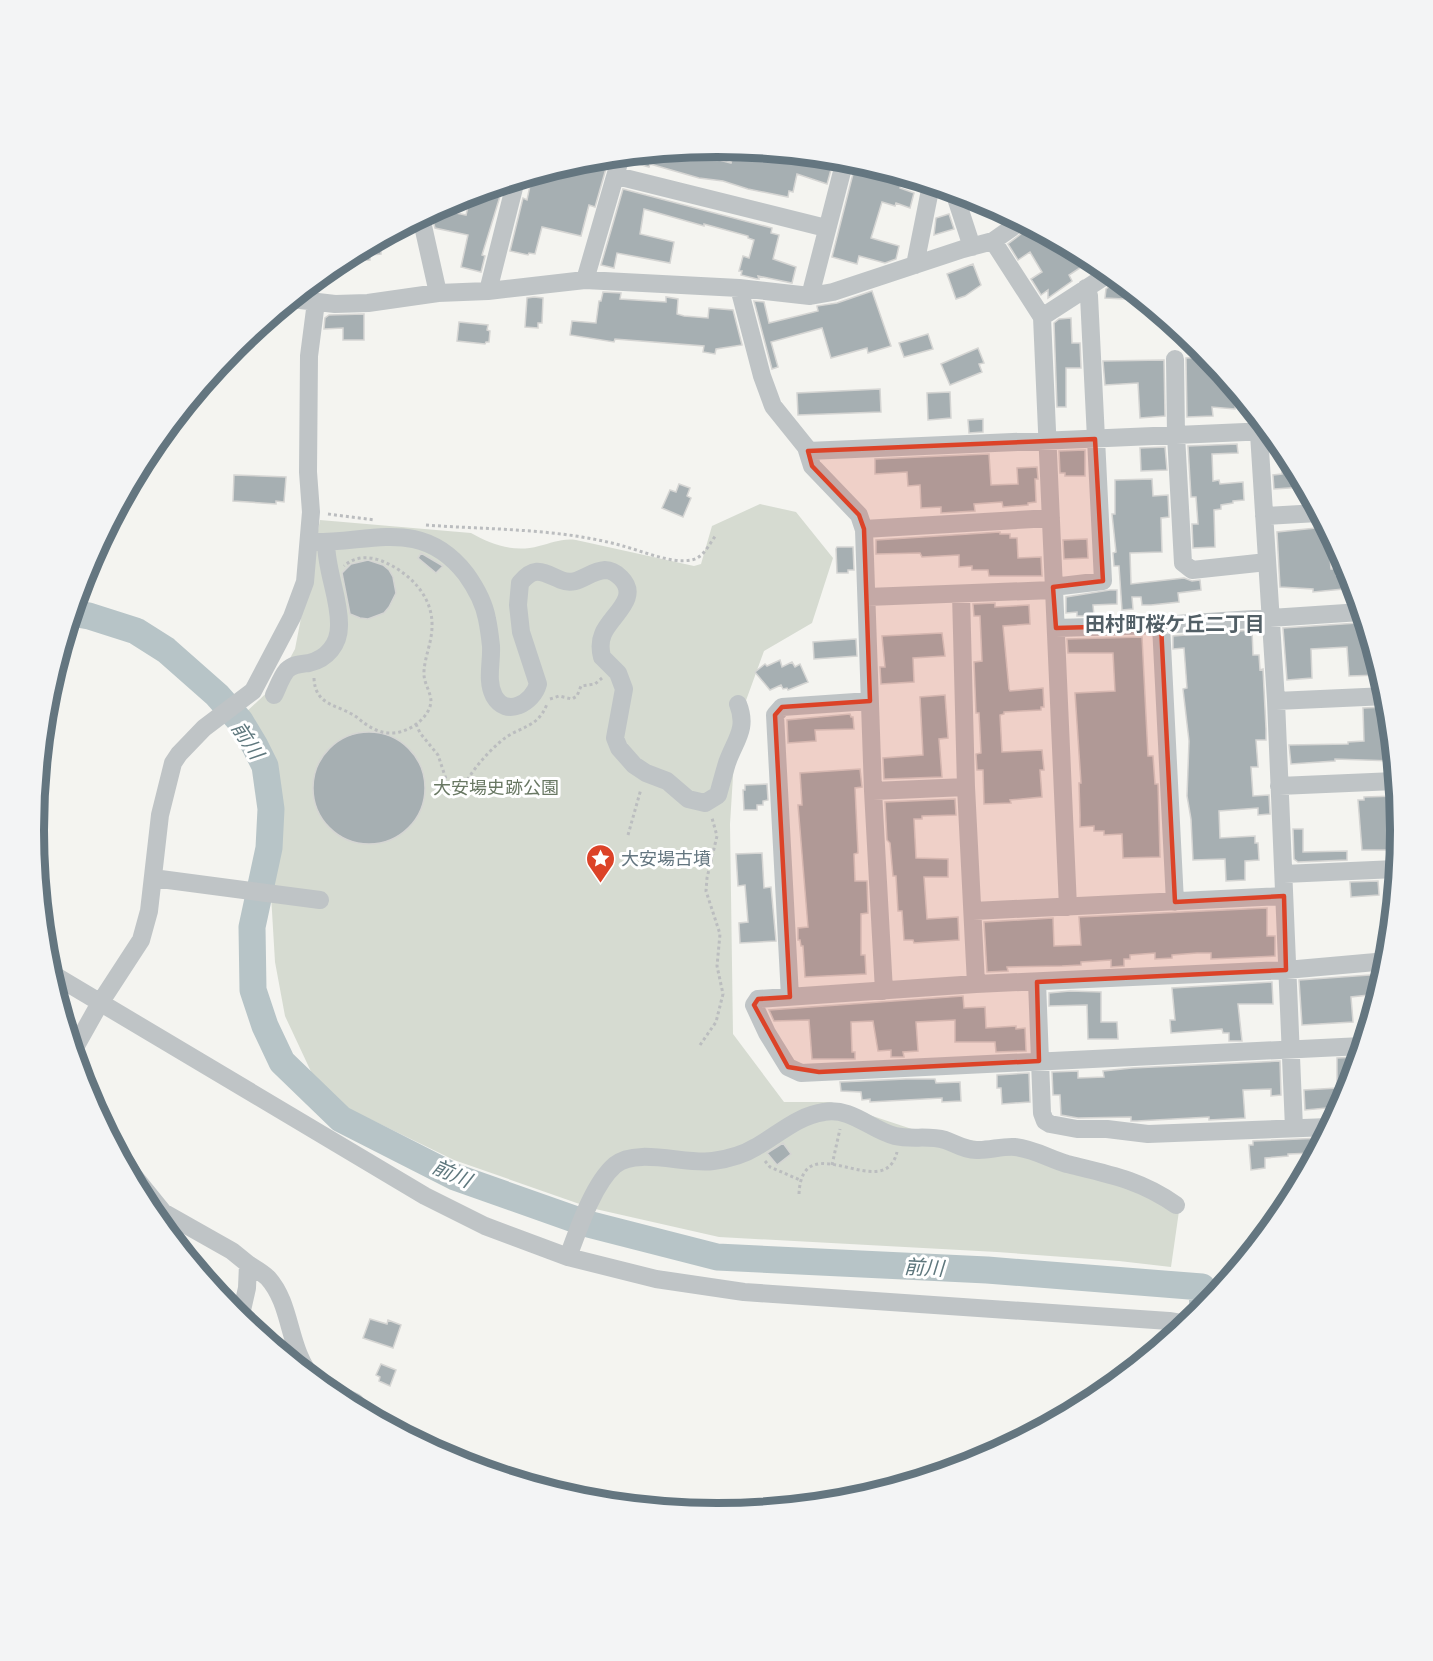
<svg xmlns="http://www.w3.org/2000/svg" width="1433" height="1661" viewBox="0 0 1433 1661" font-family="Manrope,'Noto Sans JP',sans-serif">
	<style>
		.green { fill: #d6dbd1 }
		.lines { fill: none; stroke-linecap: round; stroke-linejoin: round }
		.stream { stroke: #b7c4c7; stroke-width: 4.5 }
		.river { stroke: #b7c4c7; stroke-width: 27 }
		.building { fill: #a6afb2; stroke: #d5d5d3; stroke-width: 1.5 }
		.path { stroke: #bbbdbf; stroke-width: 3; stroke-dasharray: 3 3; stroke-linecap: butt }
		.minor { stroke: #bfc4c6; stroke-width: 18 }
		.marked { fill: #dc4328; fill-opacity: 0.2; stroke: #dc4328; stroke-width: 4.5; stroke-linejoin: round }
		.labels { text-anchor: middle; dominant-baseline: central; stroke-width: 6; stroke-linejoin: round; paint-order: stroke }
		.park-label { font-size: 18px; fill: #697863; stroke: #fff }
		.poi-label { font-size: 18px; fill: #647680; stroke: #fff; text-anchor: start }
		.neighbourhood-label { font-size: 20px; font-weight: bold; fill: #525f66; stroke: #fff }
		.water-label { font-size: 20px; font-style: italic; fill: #5f787e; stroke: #fff }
		.rim { fill: none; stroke: #647680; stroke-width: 8 }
	</style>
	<rect width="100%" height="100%" fill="#f4f4f0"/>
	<!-- green -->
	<path class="green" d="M760,504L796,512L833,558L812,623L764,651L736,728L730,824L733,1034L784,1102H830L924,1133L1009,1146L1180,1204L1171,1267L1119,1261L997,1252L719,1237L591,1208L454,1160L347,1108L314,1078L285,1016L275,962L269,861L244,714L276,684L295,649L320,520L471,533C492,545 515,553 539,546C552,543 562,538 576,540L694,566L701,564L712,526Z"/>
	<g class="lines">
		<!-- stream -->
		<path class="stream" d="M1202,1287L1226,1282"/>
		<!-- river -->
		<path class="river" d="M72,613L89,616L136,631L166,650L217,695L240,721L255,746L265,766L271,809L269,848L252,927L253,990L265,1026L282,1062L341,1119L455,1177L588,1224L717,1257L987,1270L1202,1287L1203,1310"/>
	</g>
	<!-- building -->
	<path class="building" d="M735,149L834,159L827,184L797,174L793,192L789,191L788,197L748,189L723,181L699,178L650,164L649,167L631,162L632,155L681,150L731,163Z
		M609,158L595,207L589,205L581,236L542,227L535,254L529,253L528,255L510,251L523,198L527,200L532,176L584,160Z
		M856,162L903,176L900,188L914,193L910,208L896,203L895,206L882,202L871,238L899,246L896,259L885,263L859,256L857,264L832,257Z
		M487,189L501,193L482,255L485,256L481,272L461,267L468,235L435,228L431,213L437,209L466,215L471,194Z
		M623,189L772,228L771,233L779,235L773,259L796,267L792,283L758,276L759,279H757L741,275L742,271H739L743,256L749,258L754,240L748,238V236L704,224V226L644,209L640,234L674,242L670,263L617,253L614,268L601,265Z
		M949,214L954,229L934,235L936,218Z
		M1030,227L1092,260L1069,275L1072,281L1048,298V290L1041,295L1031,279L1042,272L1030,252L1018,260L1008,244Z
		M381,239V254L370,255V260L339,261Z
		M973,264L981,285L965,296L956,299L947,274Z
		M1113,284L1124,285L1143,300L1105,298L1106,289Z
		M872,291L891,346L868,353L867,348L831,358L822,328L771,342L778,367L772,369L754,301L764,302L769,323L818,311L817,306L837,303Z
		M603,292L621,293L620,299L666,302V297L678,299L677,314L684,316L708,318L709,308L733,310L742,345L716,349L715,354L703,352L704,346L615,339L614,342L570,335L572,321L596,323L599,301H601Z
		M534,297L543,298L542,323H538V328L525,327L527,298Z
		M364,314V340H343V328L324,329L325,318L329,315Z
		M1071,318L1072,343H1080L1081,368H1066V407H1057L1054,323L1059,319Z
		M459,322L488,325L487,330L490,331L489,342H486L485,344L457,341Z
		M928,334L933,349L904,357L899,343Z
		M978,348L984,363L979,364L982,372L950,385L941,364Z
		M1208,357L1237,392L1235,409L1212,407L1213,416L1187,417L1186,358Z
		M1164,360L1165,416L1140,418L1138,383L1105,385L1103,361Z
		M880,389L881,412L798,415L797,393Z
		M950,392L951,418L928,420L927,393Z
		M983,419V432L969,433L968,420Z
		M1237,444L1238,453L1212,454L1213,481L1219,480L1220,484L1243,482L1244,500L1233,501V503L1221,505V509L1214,510L1215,547L1193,548L1192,524H1198L1196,497H1191L1188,446Z
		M1280,445L1285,451L1304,487L1274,489L1273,475L1282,474Z
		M1165,447L1167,470L1141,471L1140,448Z
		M1085,450V476H1065V473H1060L1059,451Z
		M989,454L991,485L1018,484L1017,468L1037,467L1038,479H1035L1036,502L1028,503V505L1003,507L1002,502L974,504L975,511L941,513V507L921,508L920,485L908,486L907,472L875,474V459Z
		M234,475L286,477L284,502L276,501V504L233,501Z
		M1152,479L1153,496L1168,495L1169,517L1161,518L1162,552L1130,553L1131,584L1184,578L1192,581L1200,580L1201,590L1178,593L1179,602L1151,605H1142L1141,597H1132L1133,609L1122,610L1119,566H1114L1113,553L1116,552L1112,514H1115V480Z
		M679,484L690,488L687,496L691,498L683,517L662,508L670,490L676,492Z
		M1326,527L1328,532L1331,569H1336V575H1350L1354,588L1313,592V589L1280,587L1277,532Z
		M1000,532V534H1010V538H1017L1018,558L1041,557L1042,576H989L988,570H972V566L959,567V555L922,557L920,553L876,554V540Z
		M1087,539L1088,558L1064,559L1063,540Z
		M837,547H853L854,570H848V573H837L836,549Z
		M421,553L443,566L436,573L418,558Z
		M368,560L383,565L389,570L393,577L396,593L389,607L384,613L368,619L360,618L350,614L342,573L351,564Z
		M1110,590H1117V604L1093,605L1094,616H1077V612L1066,613V597Z
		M995,603V607L1029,605L1030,624L1003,626L1009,689L1010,691L1043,688L1044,707H1041V710L1004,712V714L1000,715L1002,752L1042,750L1044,770H1040L1042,797L1010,800L1011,803L984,804L983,770H977L976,754L981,753L979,713H976L974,662L982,661L980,616H974L973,604Z
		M1358,623L1359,631H1364L1366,655H1374L1380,675L1349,676L1347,647L1311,649L1312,678L1287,680L1283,628Z
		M1252,630L1253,655H1259L1260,670L1263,669L1266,729V740H1256L1258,767H1251L1253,796L1269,795L1270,814L1258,815V808L1219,811L1220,838L1255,836V843H1258L1259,860L1245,861V880L1226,881L1225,859L1193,860L1191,819L1187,796L1189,741L1183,689L1187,688L1184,648L1173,649V636Z
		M942,633L945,656L913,658L914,682L881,684L880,667H885L882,636Z
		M1142,637L1148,756H1153L1155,784H1158L1160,857L1123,858L1122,834L1104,835V831H1094V826L1080,827V815L1079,783H1081L1075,693L1115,691L1113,653H1068L1067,639Z
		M856,639L857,656L814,659L813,642Z
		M780,660L782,667L792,662L795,667L800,664L808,682L788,690L787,688L783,689L781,685L770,690L755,672L765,664L767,666Z
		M945,695L948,738L939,739L942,777L884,779L883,758L923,755L920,697Z
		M1386,707L1387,740H1391L1393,761L1335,759V761L1291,764L1289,745L1348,744V742L1364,741L1363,708Z
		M850,714L851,717H853L854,729L815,730L816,741L788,743L787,720Z
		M313 788a56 56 0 1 1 112 0a56 56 0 1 1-112 0Z
		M860,769L862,787L855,788L858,853L854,854L855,881H867L868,913L861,914V955H865L866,974L805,977L803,946H801L800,940H798V928L808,927L798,805H802L800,773Z
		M767,784L768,800L763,801V805H757V810H744L743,790H745V785Z
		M1397,796L1400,830L1399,845H1390V850H1362L1358,800H1364V797Z
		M955,799L956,815L922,816V819H914L916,858L948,859V877H924L927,919L958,917L959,940L914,943L913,940H904L902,911H898L896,876H893L890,843L887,840L885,802Z
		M1293,829H1303V852L1347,851V860L1298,862L1294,859Z
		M762,853L764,888L771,887L776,941L740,943L739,923L748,922L745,885L738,886L736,854Z
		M1378,881L1379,895L1351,897L1350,882Z
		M1267,908V936H1275V956L1211,959V953H1197L1172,955V958L1155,959V953L1130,955V959H1124V966L1111,967V960L1081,962V965L1062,966L1007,967L1008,971L987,972L984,922L1053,918L1054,946L1081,945L1079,917Z
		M1384,974L1378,994L1351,997L1353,1022L1302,1025L1299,980Z
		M1272,982L1273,1004H1238L1242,1041H1229V1033H1223L1222,1029L1171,1033L1170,1020H1175L1172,988Z
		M1070,991L1101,992V1022H1117L1118,1039H1088L1087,1005L1049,1006V993Z
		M963,996L964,1008L985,1007L986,1028L1016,1026V1029L1025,1028L1026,1051L996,1052L995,1042H955V1020L916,1022L918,1051L903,1052L904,1057H891V1050L878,1051L873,1021L851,1022L852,1052H855V1059H812L809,1020L774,1021L769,1010Z
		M1358,1057L1348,1092L1337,1112V1107L1305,1110L1304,1090L1337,1088V1058Z
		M1280,1061L1281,1095L1271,1096V1089L1243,1090L1245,1118L1209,1120V1117L1137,1121H1131V1117L1078,1118L1061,1115L1060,1095H1053L1052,1072L1078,1071V1078L1104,1077L1103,1071L1132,1068Z
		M1029,1073L1030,1102L1002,1104L1001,1088H997V1075Z
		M906,1079H935L936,1083L960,1082L961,1101L942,1102V1098L870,1102V1099L862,1100L861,1092L841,1091L840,1082Z
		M1323,1138L1315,1153L1288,1154V1156L1265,1158V1168L1251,1170L1249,1145H1253V1141Z
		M783,1143L791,1154L777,1165L767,1153Z
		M370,1319L387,1324L388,1320L401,1325L393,1348L363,1338Z
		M381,1364L396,1370L390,1386L379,1381L380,1377L376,1375Z"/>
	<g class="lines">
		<!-- path -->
		<path class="path" d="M328,514L375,520
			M426,525C492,530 559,528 623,546C642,551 672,564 691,560C704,558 709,544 716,535
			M314,678C315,707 339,704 358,718C367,726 378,733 390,733C407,734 429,719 431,702C431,691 423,683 424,671C425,656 432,642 432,626C433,596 409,572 382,561C369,556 355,556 344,566
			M550,699L559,696L572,699L577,696L581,686L595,684L602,678
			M416,724L420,733L438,755L448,785
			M461,790C471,772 485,755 500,742C519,725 537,730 547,704
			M628,835L641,789
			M700,1045L716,1022L723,994L717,966L720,934L706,891L707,878L717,836L712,818
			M765,1161L770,1167L800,1180
			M832,1165L840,1129
			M799,1194C802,1123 884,1206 897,1152
			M224,1302L228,1290"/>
		<!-- minor -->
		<path class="minor" d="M617,176L826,228
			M954,192L972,247
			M421,217L438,293
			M993,241L1042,317L1068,907
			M915,265L931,185
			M585,280L621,156
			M739,288L762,376L773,406L806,447L812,466L859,515L864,530L873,791L884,991
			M488,291L516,180
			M810,296L845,160
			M292,299L335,304L368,303L438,293L488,291L585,280L739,288L810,296L833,292L963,249L993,241L1020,222
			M1042,317L1110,273
			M1175,359L1176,435L1183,563L1192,570L1267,562
			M1258,418L1276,701L1294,1128
			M808,451L1268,431
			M1264,516L1318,513
			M864,529L1051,518
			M310,542C370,544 421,516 466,574C476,588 484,602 487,619C489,628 490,637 491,646C492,663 486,680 494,696C506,718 533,703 538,684L521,632L518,605L520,583C535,565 542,572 561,580C578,587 588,571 605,570C611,570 617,574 621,578C641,598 610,616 603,634C600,641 600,649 602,657L618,673L624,689L615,738L619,748L634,765L646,773L667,781L688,799L705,803L718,795C721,784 724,773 727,763C735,740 748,729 738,704
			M1053,587L1103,581L1089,296L1086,288
			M961,594L966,787L976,984
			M867,597L1053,590
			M1161,625L1175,902
			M1056,628L1161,625L1361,612
			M274,695C278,687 281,677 287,670C293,664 301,664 309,663C327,659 339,644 339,626C340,599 326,571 326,542
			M1276,701L1387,696
			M1279,786L1395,781
			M873,791L966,787
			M1284,874L1396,869
			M153,878L320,900
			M973,911L1284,896
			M49,972L425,1196L485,1226L568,1257L656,1279L744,1292L1169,1321L1187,1324
			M1037,982L1042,1113L1045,1121L1050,1124L1077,1129H1107L1148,1134L1329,1127
			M790,997L775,715L782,707L870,701
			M1362,1046L801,1073L788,1067L767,1033L754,1005L758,999L976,984L1286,970L1387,961
			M73,1051L100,1003L141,940L149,911L160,815L173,763L179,754L204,728L253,691L292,617L305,582L311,512L308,472L309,356L316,302
			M104,1127L133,1175L163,1212L232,1251L248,1264L247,1288L240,1319
			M568,1257C578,1230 593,1184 615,1165C637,1147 686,1165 713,1161C728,1159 743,1155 756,1147C779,1134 797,1116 824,1112C851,1107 871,1130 895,1136C912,1140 928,1135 945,1140C956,1144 967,1151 979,1150C991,1150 1003,1146 1015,1147C1034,1149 1050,1159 1067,1164C1108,1174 1141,1180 1176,1205
			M248,1264C254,1268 262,1272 268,1278C293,1306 287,1349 314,1380
			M322,1386L355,1402L366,1414"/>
	</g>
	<!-- marked area -->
	<path class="marked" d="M1095,439L1103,581L1053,587L1056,628L1161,625L1175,902L1284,896L1286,970L1037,982L1039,1061L819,1072L788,1067L754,1005L758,999L790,997L775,715L782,707L870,701L864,529L859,515L812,466L808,451Z"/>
	<!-- icons -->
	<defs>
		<symbol id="sight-pin" viewBox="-11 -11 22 30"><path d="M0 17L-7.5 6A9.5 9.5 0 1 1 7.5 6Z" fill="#dc4328" stroke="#fff"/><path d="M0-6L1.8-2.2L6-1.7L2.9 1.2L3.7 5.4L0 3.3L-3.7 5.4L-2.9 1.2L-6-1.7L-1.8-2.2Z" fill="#fff"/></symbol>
	</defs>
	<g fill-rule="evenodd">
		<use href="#sight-pin" x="584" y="842" width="33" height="45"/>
	</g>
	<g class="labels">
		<!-- park labels -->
		<g class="park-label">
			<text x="496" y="787">大安場史跡公園</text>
		</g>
		<!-- poi labels -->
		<g class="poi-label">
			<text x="621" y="858">大安場古墳</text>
		</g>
		<!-- neighbourhood labels -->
		<g class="neighbourhood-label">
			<text x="1175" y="623">田村町桜ケ丘二丁目</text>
		</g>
		<!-- water labels -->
		<g class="water-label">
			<text transform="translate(248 740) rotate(57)">前川</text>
			<text transform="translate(452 1173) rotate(24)">前川</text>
			<text transform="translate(924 1267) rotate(3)">前川</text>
		</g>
	</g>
	<!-- crop -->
	<path d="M0 0H1433V1661H0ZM44 830a673 673 0 1 1 1346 0a673 673 0 1 1-1346 0Z" fill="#f3f4f5" fill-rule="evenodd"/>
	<path class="rim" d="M44 830a673 673 0 1 1 1346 0a673 673 0 1 1-1346 0Z"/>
</svg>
